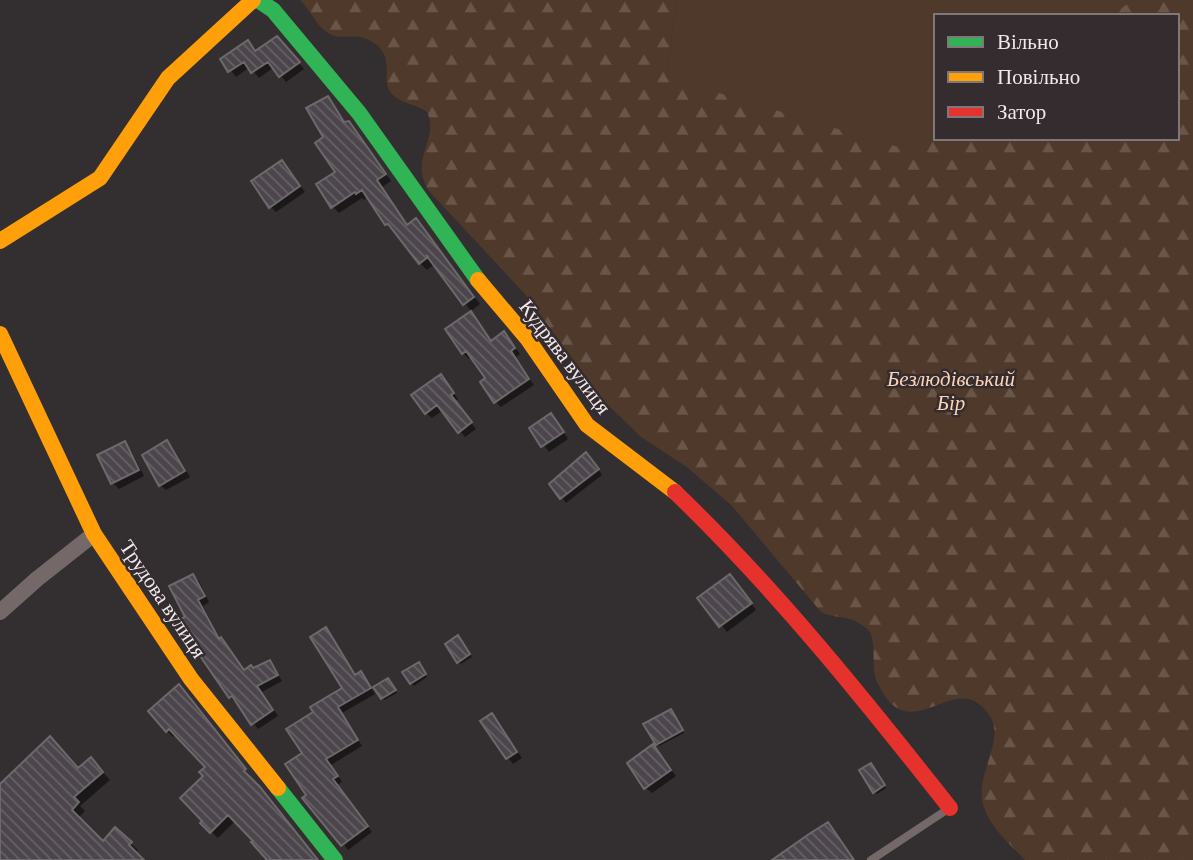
<svg xmlns="http://www.w3.org/2000/svg" width="1193" height="860" viewBox="0 0 1193 860" font-family="'Crimson Pro',serif">
	<style>
		.grass { fill: #4f392a }
		.forest { fill: url(#forest-firs) }
		.shadow { fill: #0007 }
		.building { fill: url(#building-back-hatch); stroke: #6c696b; stroke-width: 2 }
		.lines { fill: none; stroke-linecap: round; stroke-linejoin: round }
		.lane { stroke: #746968; stroke-width: 8 }
		.street { stroke: #746968; stroke-width: 16 }
		.fast { stroke: #30b455; stroke-width: 16 }
		.slow { stroke: #ff9f0a; stroke-width: 16 }
		.jam { stroke: #e5322d; stroke-width: 16 }
		.labels { text-anchor: middle; dominant-baseline: central; stroke-width: 5; stroke-linejoin: round; paint-order: stroke }
		.street-label { font-size: 21px; fill: #efe9eb; stroke: #352c2f }
		.park-label { font-size: 21px; font-style: italic; fill: #fdd4b5; stroke: #352c2f }
	</style>
	<defs>
		<pattern id="forest-firs" width="22" height="20" patternUnits="userSpaceOnUse" patternTransform="scale(1.75)"><rect width="22" height="20" fill="#4f392a"/><path d="M5 1l3.5 6h-7zM16 11l3.5 6h-7z" fill="#695649"/></pattern>
		<pattern id="building-back-hatch" width="6" height="6" patternUnits="userSpaceOnUse" patternTransform="scale(1.75)"><rect width="6" height="6" fill="#4c464c"/><path d="M-1 5l2 2M0 0l6 6M5-1l2 2" fill="none" stroke="#666166"/></pattern>
	</defs>
	<rect width="100%" height="100%" fill="#332e30"/>
	<!-- grass -->
	<path class="grass" d="M677,0H1133L1110,16H936V135L912,152L666,77Z"/>
	<!-- forest -->
	<path class="forest" d="M300,0H677L666,77L911,151L936,135V138H1177V16H1110L1133,0H1193V860H1025C1008,842 987,825 982,800C977,774 1005,739 990,716C955,663 912,754 878,684C870,668 877,649 870,632C851,612 839,621 821,612L732,506L687,467L641,437L604,401L524,293L429,191C408,158 440,140 427,112C417,104 402,104 393,95C379,83 395,62 378,46C356,28 344,43 328,33C316,26 310,9 300,0Z"/>
	<!-- shadow -->
	<path class="shadow" d="M248,42L256,53L283,44L304,69L286,82L274,67L259,78L250,67L236,77L222,59Z
		M327,98L345,124L355,130L391,181L382,187L408,227H422L480,304L471,311L435,264L427,270L420,263L387,224L369,196L364,200L362,198L339,213L333,207L337,172L325,137Z
		M282,162L305,192L276,212L270,206Z
		M471,313L492,342L510,340L520,354L515,358L534,385L501,407L496,402L487,379L472,357L469,359L463,353Z
		M446,382L458,399L455,401L476,429L465,437L443,410L432,418L426,413Z
		M557,421L568,439L549,452L531,428Z
		M167,442L173,448L190,477L166,490L160,485Z
		M124,443L130,449L144,476L119,489L113,483Z
		M591,459L602,475L566,503L552,484Z
		M193,576L199,581L209,602L203,606L220,639L245,671L254,670L270,662L282,681L262,692L278,716L258,729L238,702L236,703L230,697L195,645L188,640L187,617Z
		M736,582L756,610L727,632L700,598Z
		M331,635L356,676L361,673L375,694L342,713L362,746L331,765L342,782L337,785L372,832L348,850L308,795L304,753L315,713L344,689Z
		M460,640L472,657L461,664L458,662Z
		M421,667L427,677L414,686L411,683Z
		M390,682L397,693L384,700L382,698Z
		M185,693L251,777L249,778L318,860H270L236,820L218,838L202,823L207,767L177,734L173,737L167,731Z
		M673,713L684,733L659,746L657,744Z
		M482,722H497L522,758L513,764Z
		M653,746L676,776L652,793L646,788Z
		M98,767L110,780L80,806L85,811L78,818L103,843H130L138,850L135,854L141,860H0V807L79,770Z
		M873,767L886,788L877,794L875,792Z"/>
	<!-- building -->
	<path class="building" d="M277,36L300,62L279,77L268,62L251,73L244,62L228,72L220,59L248,40L255,51Z
		M328,96L344,122L349,121L386,174L377,180L407,225L416,218L474,297L463,305L426,255L428,257L419,264L388,224L385,225L362,190L356,194L355,192L331,208L316,184L335,172L315,143L323,137L306,108Z
		M282,160L300,186L269,208L251,181Z
		M471,311L491,341L504,331L515,348L511,351L529,379L494,403L480,382L485,378L466,351L462,354L445,329Z
		M441,374L454,393L451,395L472,422L458,433L437,405L425,414L411,395Z
		M551,413L564,432L541,447L529,428Z
		M167,440L185,471L159,486L142,455Z
		M125,441L139,470L111,484L97,455Z
		M586,452L599,469L560,499L549,484Z
		M193,574L205,596L198,600L219,639L221,637L244,670L251,665L253,668L270,660L278,675L257,686L273,710L251,725L232,696L229,698L189,640L187,641L176,621L185,617L169,586Z
		M730,574L752,603L719,627L697,598Z
		M326,627L355,675L361,671L371,688L338,707L358,740L326,759L338,776L333,779L368,826L341,846L302,798L306,795L285,764L302,753L286,729L313,712L310,707L342,688L310,637Z
		M458,635L470,654L457,663L445,644Z
		M419,662L426,674L410,684L402,672Z
		M388,678L396,690L381,699L373,687Z
		M179,684L246,769L244,771L260,787L318,860H267L251,842L253,841L228,815L210,833L200,823L202,821L180,798L203,776L199,772L205,767L169,729L166,732L148,711Z
		M671,709L683,730L656,745L643,724Z
		M492,713L517,752L506,759L480,721Z
		M50,736L78,768L91,757L103,772L74,797L79,802L72,810L103,841L115,827L132,842L129,845L144,860H0V784Z
		M653,744L671,770L644,789L627,763Z
		M871,763L885,785L873,793L859,770Z
		M828,822L854,860H772L809,834Z"/>
	<g class="lines">
		<!-- lane -->
		<path class="lane" d="M871,860L948,809"/>
		<!-- street -->
		<path class="street" d="M0,612L37,579L94,534"/>
		<!-- fast -->
		<path class="fast" d="M258,0L273,10L359,113L478,280
			M278,788L335,860"/>
		<!-- slow -->
		<path class="slow" d="M0,241L100,178L168,78L253,0
			M478,280L527,338L587,425L675,492
			M0,334L94,534L191,679L278,788"/>
		<!-- jam -->
		<path class="jam" d="M675,492C776,589 864,699 950,808"/>
	</g>
	<g class="labels">
		<!-- street labels -->
		<g class="street-label">
			<text transform="translate(565 357) rotate(53)">Кудрява вулиця</text>
			<text transform="translate(163 599) rotate(56)">Трудова вулиця</text>
		</g>
		<!-- park labels -->
		<g class="park-label">
			<text x="951" y="379">Безлюдівський<tspan x="951" dy="24">Бір</tspan></text>
		</g>
	</g>
	<!-- legend -->
	<rect x="934" y="14" width="245" height="126" fill="#352c2f" stroke="#7f787a" stroke-width="2"/>
	<rect x="948" y="37" width="35" height="10" fill="#30b455" stroke="#7f787a" stroke-width="2"/>
	<text x="997" y="49" font-size="21" fill="#efe9eb">Вільно</text>
	<rect x="948" y="72" width="35" height="10" fill="#ff9f0a" stroke="#7f787a" stroke-width="2"/>
	<text x="997" y="84" font-size="21" fill="#efe9eb">Повільно</text>
	<rect x="948" y="107" width="35" height="10" fill="#e5322d" stroke="#7f787a" stroke-width="2"/>
	<text x="997" y="119" font-size="21" fill="#efe9eb">Затор</text>
</svg>
